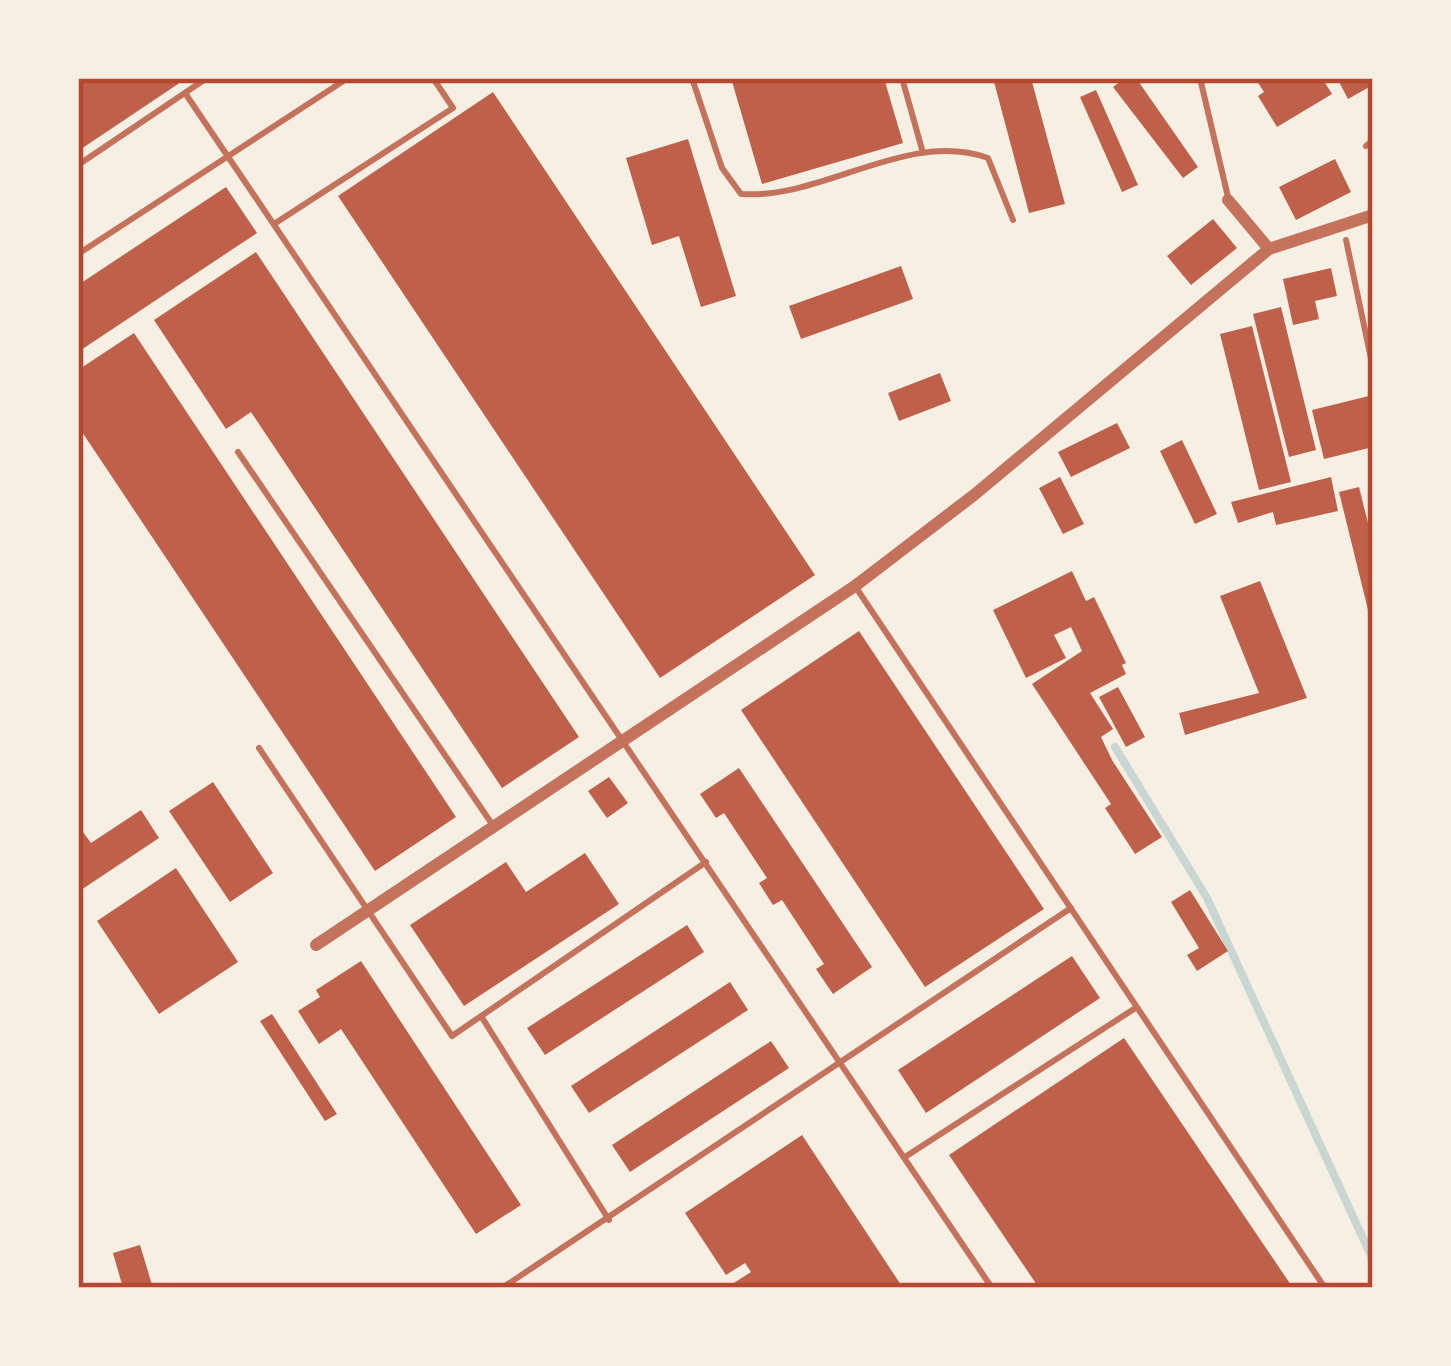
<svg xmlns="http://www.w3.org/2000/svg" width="1451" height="1366" viewBox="0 0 1451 1366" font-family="'Nunito Sans',sans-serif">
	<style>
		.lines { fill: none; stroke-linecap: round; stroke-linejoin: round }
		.stream { stroke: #c9d6d2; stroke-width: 8 }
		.building { fill: #bf614a }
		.service { stroke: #c5725c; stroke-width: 6 }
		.minor { stroke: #c5725c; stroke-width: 12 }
		.neatline { fill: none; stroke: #b5482f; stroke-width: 4.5 }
	</style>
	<rect width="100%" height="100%" fill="#f6efe4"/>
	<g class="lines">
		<!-- stream -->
		<path class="stream" d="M1115,747L1207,898L1373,1260"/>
	</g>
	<!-- building -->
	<path class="building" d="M78,78H187L78,151Z
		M731,78H884L903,143L762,184Z
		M993,78H1031L1065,204L1029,213Z
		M1125,78H1136L1198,167L1183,178L1113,87Z
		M1255,78H1322L1332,94L1277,127L1258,96L1264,92Z
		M1337,78H1373V85L1348,99Z
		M1096,90L1138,185L1122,192L1080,97Z
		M493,92L815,575L660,678L338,196Z
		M688,139L736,296L701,307L679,236L652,245L626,158Z
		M1335,159L1351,192L1296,220L1279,187Z
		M226,187L257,233L78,352V285Z
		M1213,219L1237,248L1191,285L1167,256Z
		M256,252L579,737L502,788L251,412L226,429L154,320Z
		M901,266L913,299L801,339L789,306Z
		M1331,268L1337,296L1315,301L1319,319L1293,325L1283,279Z
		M1281,307L1316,450L1289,457L1253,314Z
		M1252,326L1291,482L1259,490L1220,334Z
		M134,333L456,817L375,871L78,426V370Z
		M940,373L951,401L899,421L888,393Z
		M1373,395V447L1324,459L1312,410Z
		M1117,423L1130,448L1071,477L1058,452Z
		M1182,440L1217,514L1195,524L1160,451Z
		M1060,477L1084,524L1063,534L1039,488Z
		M1331,477L1338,511L1276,525L1273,512L1238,523L1231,502Z
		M1359,487L1373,543L1371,622L1339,492Z
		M1072,571L1086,601L1094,597L1126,663L1122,665L1126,674L1090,693L1113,729L1101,737L1112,760L1162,837L1135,854L1105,808L1111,804L1032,684L1082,651L1071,627L1054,635L1066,658L1026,678L993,610Z
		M1260,581L1307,698L1185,735L1179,713L1259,693L1220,596Z
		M859,631L1044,909L925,987L741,710Z
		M1118,687L1145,737L1126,747L1099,697Z
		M739,768L872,967L833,994L816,969L824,964L782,900L773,905L759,883L767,878L724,813L716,818L700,794Z
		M609,777L628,803L607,818L588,791Z
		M213,782L273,873L230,902L169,811Z
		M141,810L159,838L78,892V825L91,843Z
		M585,853L619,904L464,1006L410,925L506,862L526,892Z
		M176,868L238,962L159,1014L97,921Z
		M1190,890L1228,951L1197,971L1187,955L1199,948L1171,902Z
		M687,925L704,952L545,1055L527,1028Z
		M1072,956L1100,998L926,1113L898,1070Z
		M361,961L521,1205L476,1234L341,1029L319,1044L298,1011L320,997L316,990Z
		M730,982L748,1010L589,1113L571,1086Z
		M272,1014L337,1114L325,1121L260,1021Z
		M1124,1038L1293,1288H1039L949,1155Z
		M771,1041L789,1068L630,1172L612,1145Z
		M802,1135L843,1197L903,1288H726L751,1272L745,1263L726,1275L685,1213Z
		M140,1245L153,1288H123L113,1253Z"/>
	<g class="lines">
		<!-- service -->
		<path class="service" d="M692,78L722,168L741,194C823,200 907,129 988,158L1013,220
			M902,78L923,153
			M1200,78L1228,197
			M185,93L992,1288
			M1366,146L1373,140
			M78,165L207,78
			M274,224L453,108L433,78
			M1346,240L1373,368
			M78,254L348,78
			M238,452L492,824
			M855,586L1325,1288
			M259,748L452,1036L706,862
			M481,1016L609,1220
			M905,1157L1137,1007
			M502,1288L1071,908"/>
		<!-- minor -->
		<path class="minor" d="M1228,200L1269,249
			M316,945L855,586L974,495L1269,249L1373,215"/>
	</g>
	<!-- border -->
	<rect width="1451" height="1366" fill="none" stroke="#f6efe4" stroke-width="162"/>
	<rect x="81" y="81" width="1289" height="1204" class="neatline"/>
</svg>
